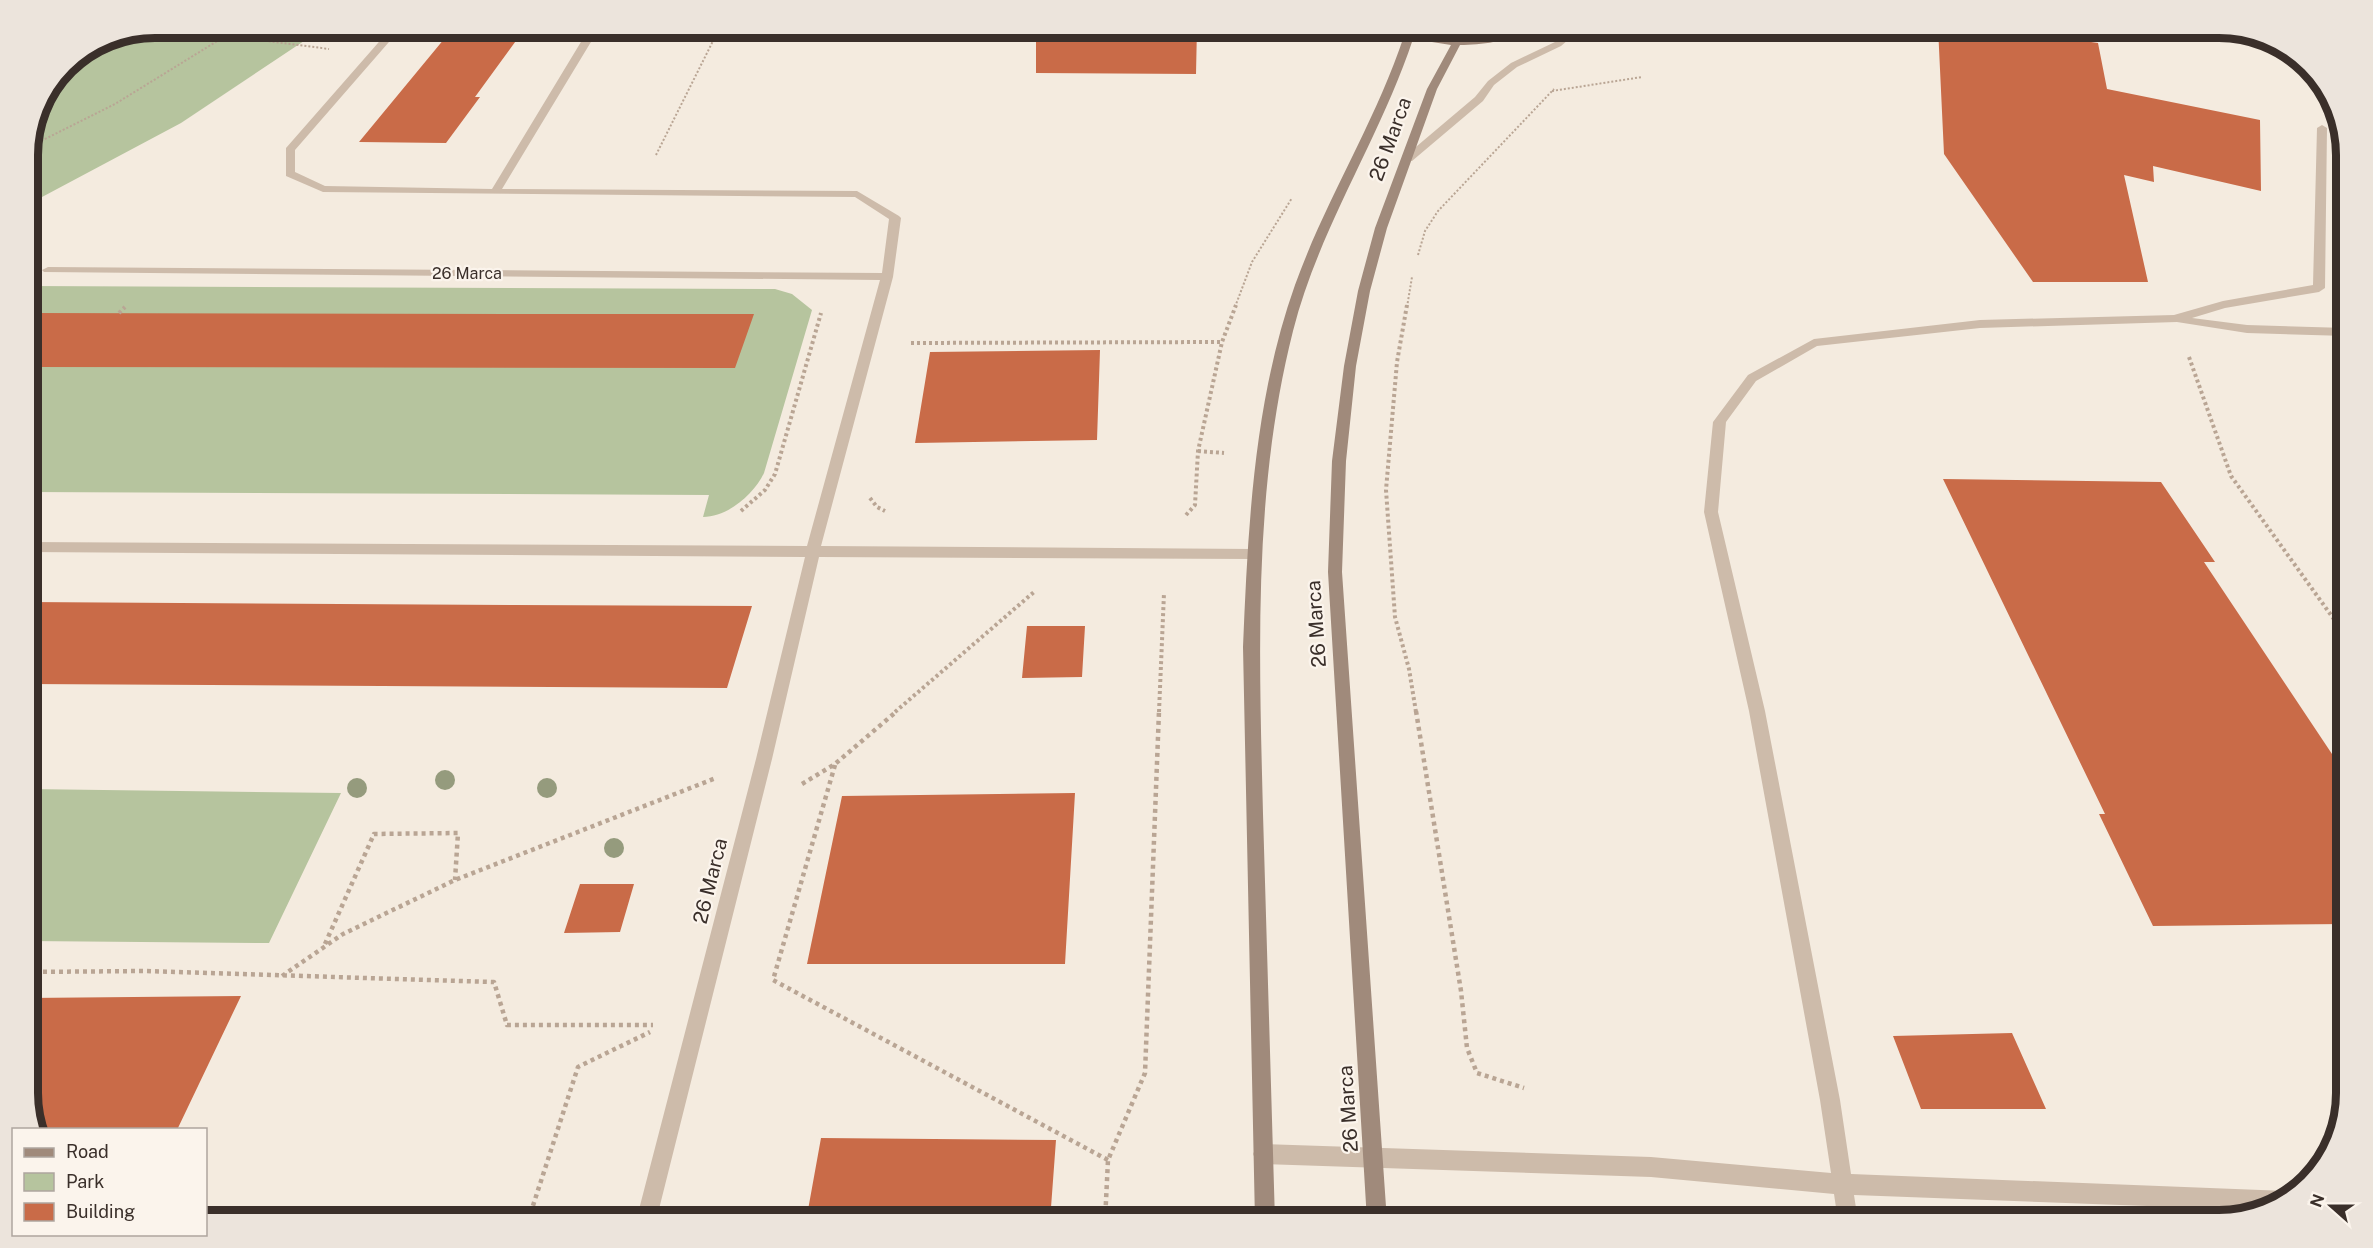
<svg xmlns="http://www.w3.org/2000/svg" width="2373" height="1248" viewBox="0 0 2373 1248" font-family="'Public Sans',sans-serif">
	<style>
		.green { fill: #b6c49e }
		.building { fill: #c96b48 }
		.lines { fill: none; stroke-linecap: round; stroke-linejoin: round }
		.path-far2 { stroke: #b9a594; stroke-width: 2; stroke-dasharray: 2 2; stroke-linecap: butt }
		.path-far1 { stroke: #b9a594; stroke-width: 4; stroke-dasharray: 3 3; stroke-linecap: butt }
		.path { stroke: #b9a594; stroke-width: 4.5; stroke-dasharray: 4 4; stroke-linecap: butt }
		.service { fill: #cdbbaa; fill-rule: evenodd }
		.minor { fill: #cdbbaa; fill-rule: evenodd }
		.tertiary { fill: #cdbbaa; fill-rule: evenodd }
		.secondary { fill: #a08a7b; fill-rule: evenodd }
		.tree { fill: #959b7d }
		.labels { text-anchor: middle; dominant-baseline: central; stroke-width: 4.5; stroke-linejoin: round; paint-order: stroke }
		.far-street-label { font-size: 16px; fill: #3a2f2a; stroke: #fbf4ec }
		.street-label { font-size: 20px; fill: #3a2f2a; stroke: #fbf4ec }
		.rim { fill: none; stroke: #3a2f2a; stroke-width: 8 }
	</style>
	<rect width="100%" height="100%" fill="#f4ebdf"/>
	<!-- green -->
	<path class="green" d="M155,27H325L181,123L27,205V147L37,106L65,64L106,37Z
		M27,286L775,289L792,294L812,310L764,473C754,494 728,517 703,517L709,495L27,492Z
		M27,789L341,793L269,943L27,941Z"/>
	<!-- building -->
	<path class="building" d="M454,27H526L475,97H480L446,143L359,142Z
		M1036,27H1197L1196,74L1036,73Z
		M1938,27H1986L2098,43L2107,89L2260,120L2261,191L2153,166L2154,182L2124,175L2148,282H2033L1944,154Z
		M27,313L562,314H754L735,368L27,367Z
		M1100,350L1097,440L915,443L930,352Z
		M1943,479L2161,482L2215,562H2204L2346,775V924L2153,926L2099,814H2105Z
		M27,602L515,605L752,606L727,688L27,684Z
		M1027,626H1085L1082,677L1022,678Z
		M1075,793L1065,964H807L842,796Z
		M580,884H634L620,932L564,933Z
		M241,996L177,1130H37L27,1102V998Z
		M2012,1033L2046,1109H1921L1893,1036Z
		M821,1138L1056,1140L1050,1221H806Z"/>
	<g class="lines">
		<!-- path-far2 -->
		<path class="path-far2" d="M229,36L329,49
			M1552,91L1642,77
			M27,148L115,104L240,27
			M656,155L720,27
			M1418,255L1425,231L1438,211L1554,89
			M1235,307L1252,262L1292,198
			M1407,307L1412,277"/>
		<!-- path-far1 -->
		<path class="path-far1" d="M1407,305L1397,362L1386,490L1395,617L1409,669L1416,712
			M119,313L125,307
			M911,343L1222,342
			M2189,357L2231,476L2346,636
			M1198,451L1224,453
			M870,498L877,507L885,511
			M741,511L765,490L775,474L821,313
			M1186,515L1195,505L1198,451L1222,342L1236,305
			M895,712L1034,592
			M1159,712L1164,593"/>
		<!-- path -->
		<path class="path" d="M1416,711L1461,991L1467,1048L1477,1073L1524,1088
			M835,765L773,980L1108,1160
			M802,784L835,764L897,711
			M325,944L374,834L458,833L455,880
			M27,972L144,971L494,982L507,1025H653
			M282,976L343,934L455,880L716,778
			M528,1221L578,1067L650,1032
			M1105,1221L1108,1160L1145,1073L1159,711"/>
		<!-- service -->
		<path class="service" d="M2322,125L2327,128L2325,288L2319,292L2225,308L2192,318L2247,325L2346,328V336L2247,333L2177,322L1980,328L1817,346L1756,381L1726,422L1718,512L1765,711L1840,1100L1851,1174L2286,1191L2294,1194L2289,1200L2255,1210L1854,1195L1858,1221H1838L1834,1194L1651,1177L1263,1164L1256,1161L1253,1154L1256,1147L1263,1144L1651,1157L1831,1173L1820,1100L1749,711L1704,512L1713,422L1748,375L1814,339L1980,320L2174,315L2223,301L2313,285L2317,128Z"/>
		<!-- minor -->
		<path class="minor" d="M392,27H402L295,150V172L325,186L492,189L590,27H600L502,189L857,191L899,216L901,218L893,277L821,546L1253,549L1260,554L1253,559L819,557L772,759L656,1221H636L756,759L805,557L27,552V542L807,546L880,280L44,272L42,270L48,267L882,273L889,219L855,197L323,192L286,176V148Z"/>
		<!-- tertiary -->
		<path class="tertiary" d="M1572,27H1583L1561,46L1517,67L1494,85L1483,101L1412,161H1404V157L1475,97L1488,81L1511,63L1555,42Z"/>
		<!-- secondary -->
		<path class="secondary" d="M1385,27C1408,27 1430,39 1454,40C1466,40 1480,39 1492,37C1505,33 1514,27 1528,27C1510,42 1482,45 1460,45L1437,89L1387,228L1370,291L1356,366L1346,461L1342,572L1387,1221H1367L1328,572L1332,461L1344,366L1358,291L1375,228L1427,89L1451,45L1413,39C1380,139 1319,228 1293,331C1253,489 1259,652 1263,814C1267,950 1271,1085 1275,1221H1255L1243,647C1248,526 1254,400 1295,285C1326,199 1375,123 1404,36Z"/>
	</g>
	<!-- trees -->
	<g class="tree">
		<circle cx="445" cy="780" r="10"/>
		<circle cx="357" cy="788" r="10"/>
		<circle cx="547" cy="788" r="10"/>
		<circle cx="614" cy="848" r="10"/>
	</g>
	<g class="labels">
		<!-- far-street labels -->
		<g class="far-street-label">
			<text x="467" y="273">26 Marca</text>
		</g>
		<!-- street labels -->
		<g class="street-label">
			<text transform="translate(1390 139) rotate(-70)">26 Marca</text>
			<text transform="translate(1316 624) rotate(-94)">26 Marca</text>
			<text transform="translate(710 881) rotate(-76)">26 Marca</text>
			<text transform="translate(1348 1109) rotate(-94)">26 Marca</text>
		</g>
	</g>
	<!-- crop -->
	<path d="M0 0H2373V1248H0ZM155 38H2219A117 117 0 0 1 2336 155V1093A117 117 0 0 1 2219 1210H155A117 117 0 0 1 38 1093V155A117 117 0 0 1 155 38Z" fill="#ece4dc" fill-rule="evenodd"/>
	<path class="rim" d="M155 38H2219A117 117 0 0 1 2336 155V1093A117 117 0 0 1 2219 1210H155A117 117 0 0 1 38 1093V155A117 117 0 0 1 155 38Z"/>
	<!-- legend -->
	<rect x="12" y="1128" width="195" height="108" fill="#fbf4ec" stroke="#aea59e" stroke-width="1.5"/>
	<rect x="24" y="1148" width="30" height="9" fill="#a08a7b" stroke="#aea59e" stroke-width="1.5"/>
	<text x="66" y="1158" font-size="18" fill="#3a2f2a">Road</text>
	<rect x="24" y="1173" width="30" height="18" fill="#b6c49e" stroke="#aea59e" stroke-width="1.5"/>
	<text x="66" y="1188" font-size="18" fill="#3a2f2a">Park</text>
	<rect x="24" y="1203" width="30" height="18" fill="#c96b48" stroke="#aea59e" stroke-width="1.5"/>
	<text x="66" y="1218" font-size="18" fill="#3a2f2a">Building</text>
	<!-- north arrow -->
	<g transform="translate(2331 1206) rotate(291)" stroke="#fbf4ec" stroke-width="4.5" paint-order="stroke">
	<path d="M0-4.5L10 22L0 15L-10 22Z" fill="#3a2f2a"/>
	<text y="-9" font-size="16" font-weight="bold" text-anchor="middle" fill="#3a2f2a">N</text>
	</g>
</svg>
